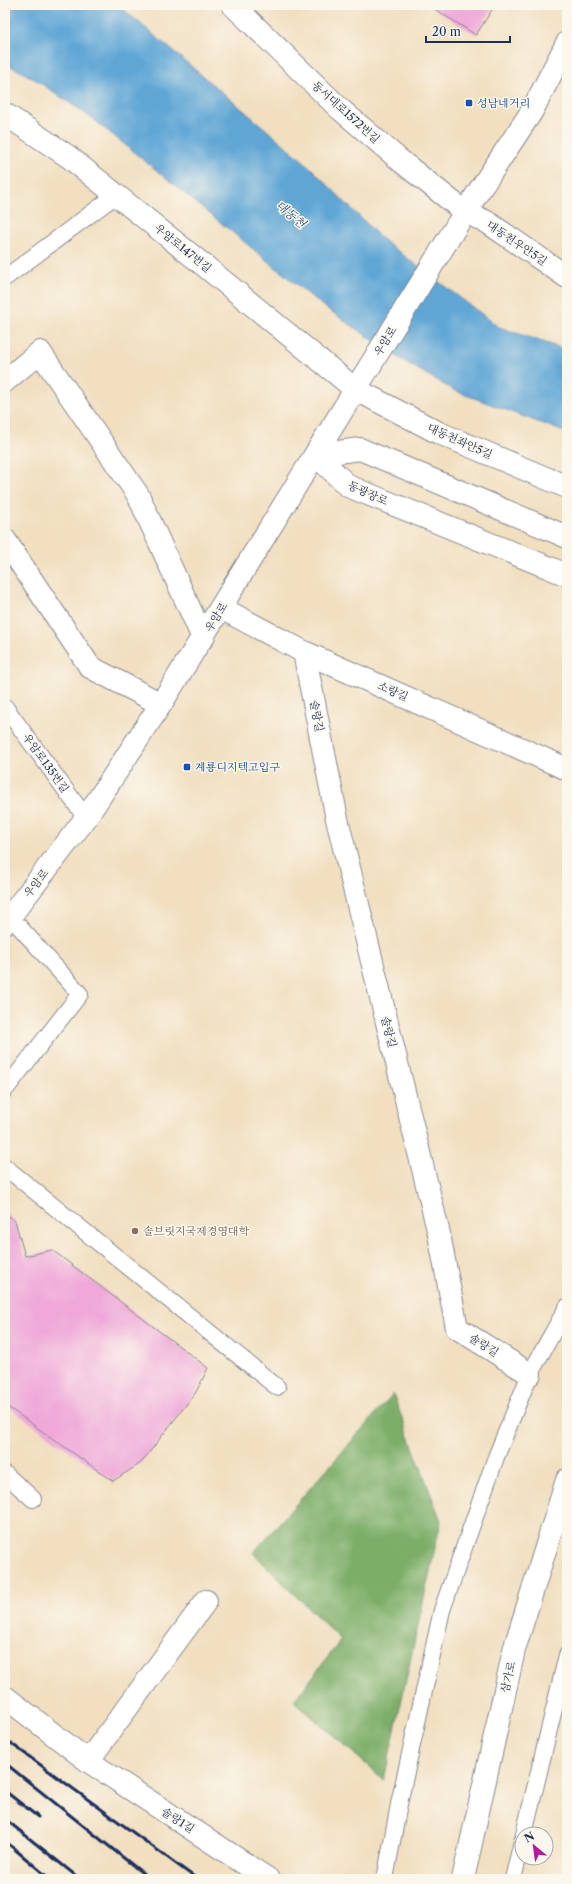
<svg xmlns="http://www.w3.org/2000/svg" width="572" height="1884" viewBox="0 0 572 1884" font-family="'Libre Caslon Text','Noto Serif KR',serif">
	<style>
		.forest { fill: #7cae68; stroke: #4c6e63 }
		.water { fill: #5ea6d5; stroke: #3c6a9a }
		.building { fill: #efa8d9 }
		.lines { fill: none; stroke-linecap: round; stroke-linejoin: round }
		.lane-casing { stroke: #86878f; stroke-width: 18 }
		.street-casing { stroke: #86878f; stroke-width: 24 }
		.secondary-casing { stroke: #86878f; stroke-width: 24 }
		.lane { stroke: #fff; stroke-width: 16 }
		.street { stroke: #fff; stroke-width: 22 }
		.secondary { stroke: #fff; stroke-width: 22 }
		.rail { stroke: #1b2f5e; stroke-width: 3 }
		.transit-dot { fill: #1a4fb4; stroke: #fbf7ec; stroke-width: 1.5 }
		.education-dot { fill: #8d6e63; stroke: #fbf7ec; stroke-width: 1.5 }
		.labels { text-anchor: middle; dominant-baseline: central; stroke-width: 3; stroke-linejoin: round; paint-order: stroke }
		.transit-label { font-size: 11px; fill: #164399; stroke: #fbf7ec; text-anchor: start }
		.street-label { font-size: 11px; fill: #1b2f5e; stroke: #fbf7ec }
		.education-label { font-size: 11px; fill: #785e54; stroke: #fbf7ec; text-anchor: start }
		.water-label { font-size: 12px; font-style: italic; fill: #325988; stroke: #fbf7ec }
	</style>
	<rect width="100%" height="100%" fill="#fbf7ec"/>
	<filter id="ink" filterUnits="userSpaceOnUse"><feTurbulence type="fractalNoise" baseFrequency=".025" numOctaves="2"/><feDisplacementMap in="SourceGraphic" scale="8" xChannelSelector="R" yChannelSelector="G"/><feConvolveMatrix kernelMatrix="1 2 1 2 8 2 1 2 1" color-interpolation-filters="sRGB"/></filter>
	<filter id="wash" filterUnits="userSpaceOnUse"><feTurbulence type="fractalNoise" baseFrequency=".012" numOctaves="4" result="noise"/><feDisplacementMap in="SourceGraphic" scale="16" xChannelSelector="R" yChannelSelector="G"/><feGaussianBlur stdDeviation="0.9" result="paint"/><feColorMatrix in="noise" values="0 0 0 0 0 0 0 0 0 0 0 0 0 0 0 0 0 1.4 0 .05"/><feComposite in="paint" operator="in"/></filter>
	<g filter="url(#wash)">
		<rect width="100%" height="100%" fill="#f1dfc0"/>
		<!-- forest -->
		<path class="forest" d="M393,1394L441,1521L384,1780L294,1701L341,1640L253,1553Z"/>
		<!-- water -->
		<path class="water" d="M5,5H117L129,14L306,163L383,240L499,327L567,350V433L453,390L399,358L323,306L92,118L33,78L5,63Z"/>
		<g id="blocks">
			<!-- building -->
			<path class="building" d="M428,5H495L476,35Z
				M5,1213L15,1221L25,1256L52,1250L208,1368L196,1392L141,1463L113,1481L5,1405Z"/>
		</g>
	</g>
	<g filter="url(#ink)">
		<use href="#blocks" fill-opacity="0" stroke="#86878f" stroke-width="1"/>
		<g class="lines">
			<defs>
				<path id="lane" d="M5,278L116,195
					M5,707L86,818
					M5,911L80,994L5,1090
					M5,1167L277,1387
					M5,1474L33,1499
					M524,1834L567,1655
					M385,1879L400,1799L442,1610L496,1457L530,1374L567,1307
					M513,1879L522,1841"/>
				<path id="street" d="M233,5L340,109L402,162L465,212L487,222L567,277
					M5,114L69,157L206,267L355,389L439,433L567,487
					M5,381L40,352L138,495L203,638
					M316,455L348,486L567,575
					M316,455L360,449L567,537
					M5,540L90,667L161,704
					M221,608L304,652L567,769
					M304,652L337,819L439,1234L457,1328L530,1374
					M5,1697L88,1761L268,1879
					M88,1761L206,1601"/>
				<path id="secondary" d="M5,923L86,818L161,704L465,212L532,111L567,43
					M463,1879L514,1650L567,1480"/>
			</defs>
			<!-- lane casing -->
			<use href="#lane" class="lane-casing"/>
			<!-- street casing -->
			<use href="#street" class="street-casing"/>
			<!-- secondary casing -->
			<use href="#secondary" class="secondary-casing"/>
			<!-- lane -->
			<use href="#lane" class="lane"/>
			<!-- street -->
			<use href="#street" class="street"/>
			<!-- secondary -->
			<use href="#secondary" class="secondary"/>
			<!-- rail -->
			<path class="rail" d="M5,1739L197,1879
				M5,1763L150,1879
				M5,1791L38,1817
				M5,1819L80,1879
				M5,1841L50,1879
				M5,1873L13,1879"/>
		</g>
	</g>
	<!-- markers -->
	<g class="transit-dot">
		<rect x="465" y="99" width="8" height="8" rx="2"/>
		<rect x="183" y="763" width="8" height="8" rx="2"/>
	</g>
	<circle class="education-dot" cx="135" cy="1231" r="4"/>
	<g class="labels">
		<!-- transit labels -->
		<g class="transit-label">
			<text x="477" y="103">성남네거리</text>
			<text x="195" y="767">계룡디지텍고입구</text>
		</g>
		<!-- street labels -->
		<g class="street-label">
			<text transform="translate(346 112) rotate(42)">동서대로1572번길</text>
			<text transform="translate(517 243) rotate(34)">대동천우안5길</text>
			<text transform="translate(183 248) rotate(39)">우암로147번길</text>
			<text transform="translate(385 341) rotate(-58)">우암로</text>
			<text transform="translate(460 441) rotate(24)">대동천좌안5길</text>
			<text transform="translate(368 493) rotate(24)">동광장로</text>
			<text transform="translate(216 617) rotate(-58)">우암로</text>
			<text transform="translate(393 691) rotate(24)">소랑길</text>
			<text transform="translate(317 716) rotate(79)">솔랑길</text>
			<text transform="translate(46 763) rotate(54)">우암로135번길</text>
			<text transform="translate(36 883) rotate(-52)">우암로</text>
			<text transform="translate(389 1032) rotate(76)">솔랑길</text>
			<text transform="translate(484 1345) rotate(32)">솔랑길</text>
			<text transform="translate(508 1677) rotate(-77)">삼가로</text>
			<text transform="translate(178 1820) rotate(33)">솔랑1길</text>
		</g>
		<!-- education labels -->
		<g class="education-label">
			<text x="143" y="1231">솔브릿지국제경영대학</text>
		</g>
		<!-- water labels -->
		<g class="water-label">
			<text transform="translate(291 214) rotate(40)">대동천</text>
		</g>
	</g>
	<!-- margin -->
	<rect width="572" height="1884" fill="none" stroke="#fbf7ec" stroke-width="20"/>
	<!-- north arrow -->
	<g transform="translate(534 1846) rotate(331)"><circle r="19" fill="#fbf7ec" stroke="#a1a7b3"/>
	<path d="M0-3L7 15L0 10L-7 15Z" fill="#b5179e"/>
	<text y="-6" font-size="11" font-weight="bold" text-anchor="middle" fill="#1b2f5e">N</text>
	</g>
	<!-- scale -->
	<path d="M426 36v6h84v-6" fill="none" stroke="#1b2f5e" stroke-width="2"/>
	<text x="432" y="36" font-size="12" fill="#1b2f5e" stroke="#fbf7ec" stroke-width="3" paint-order="stroke">20 m</text>
</svg>
